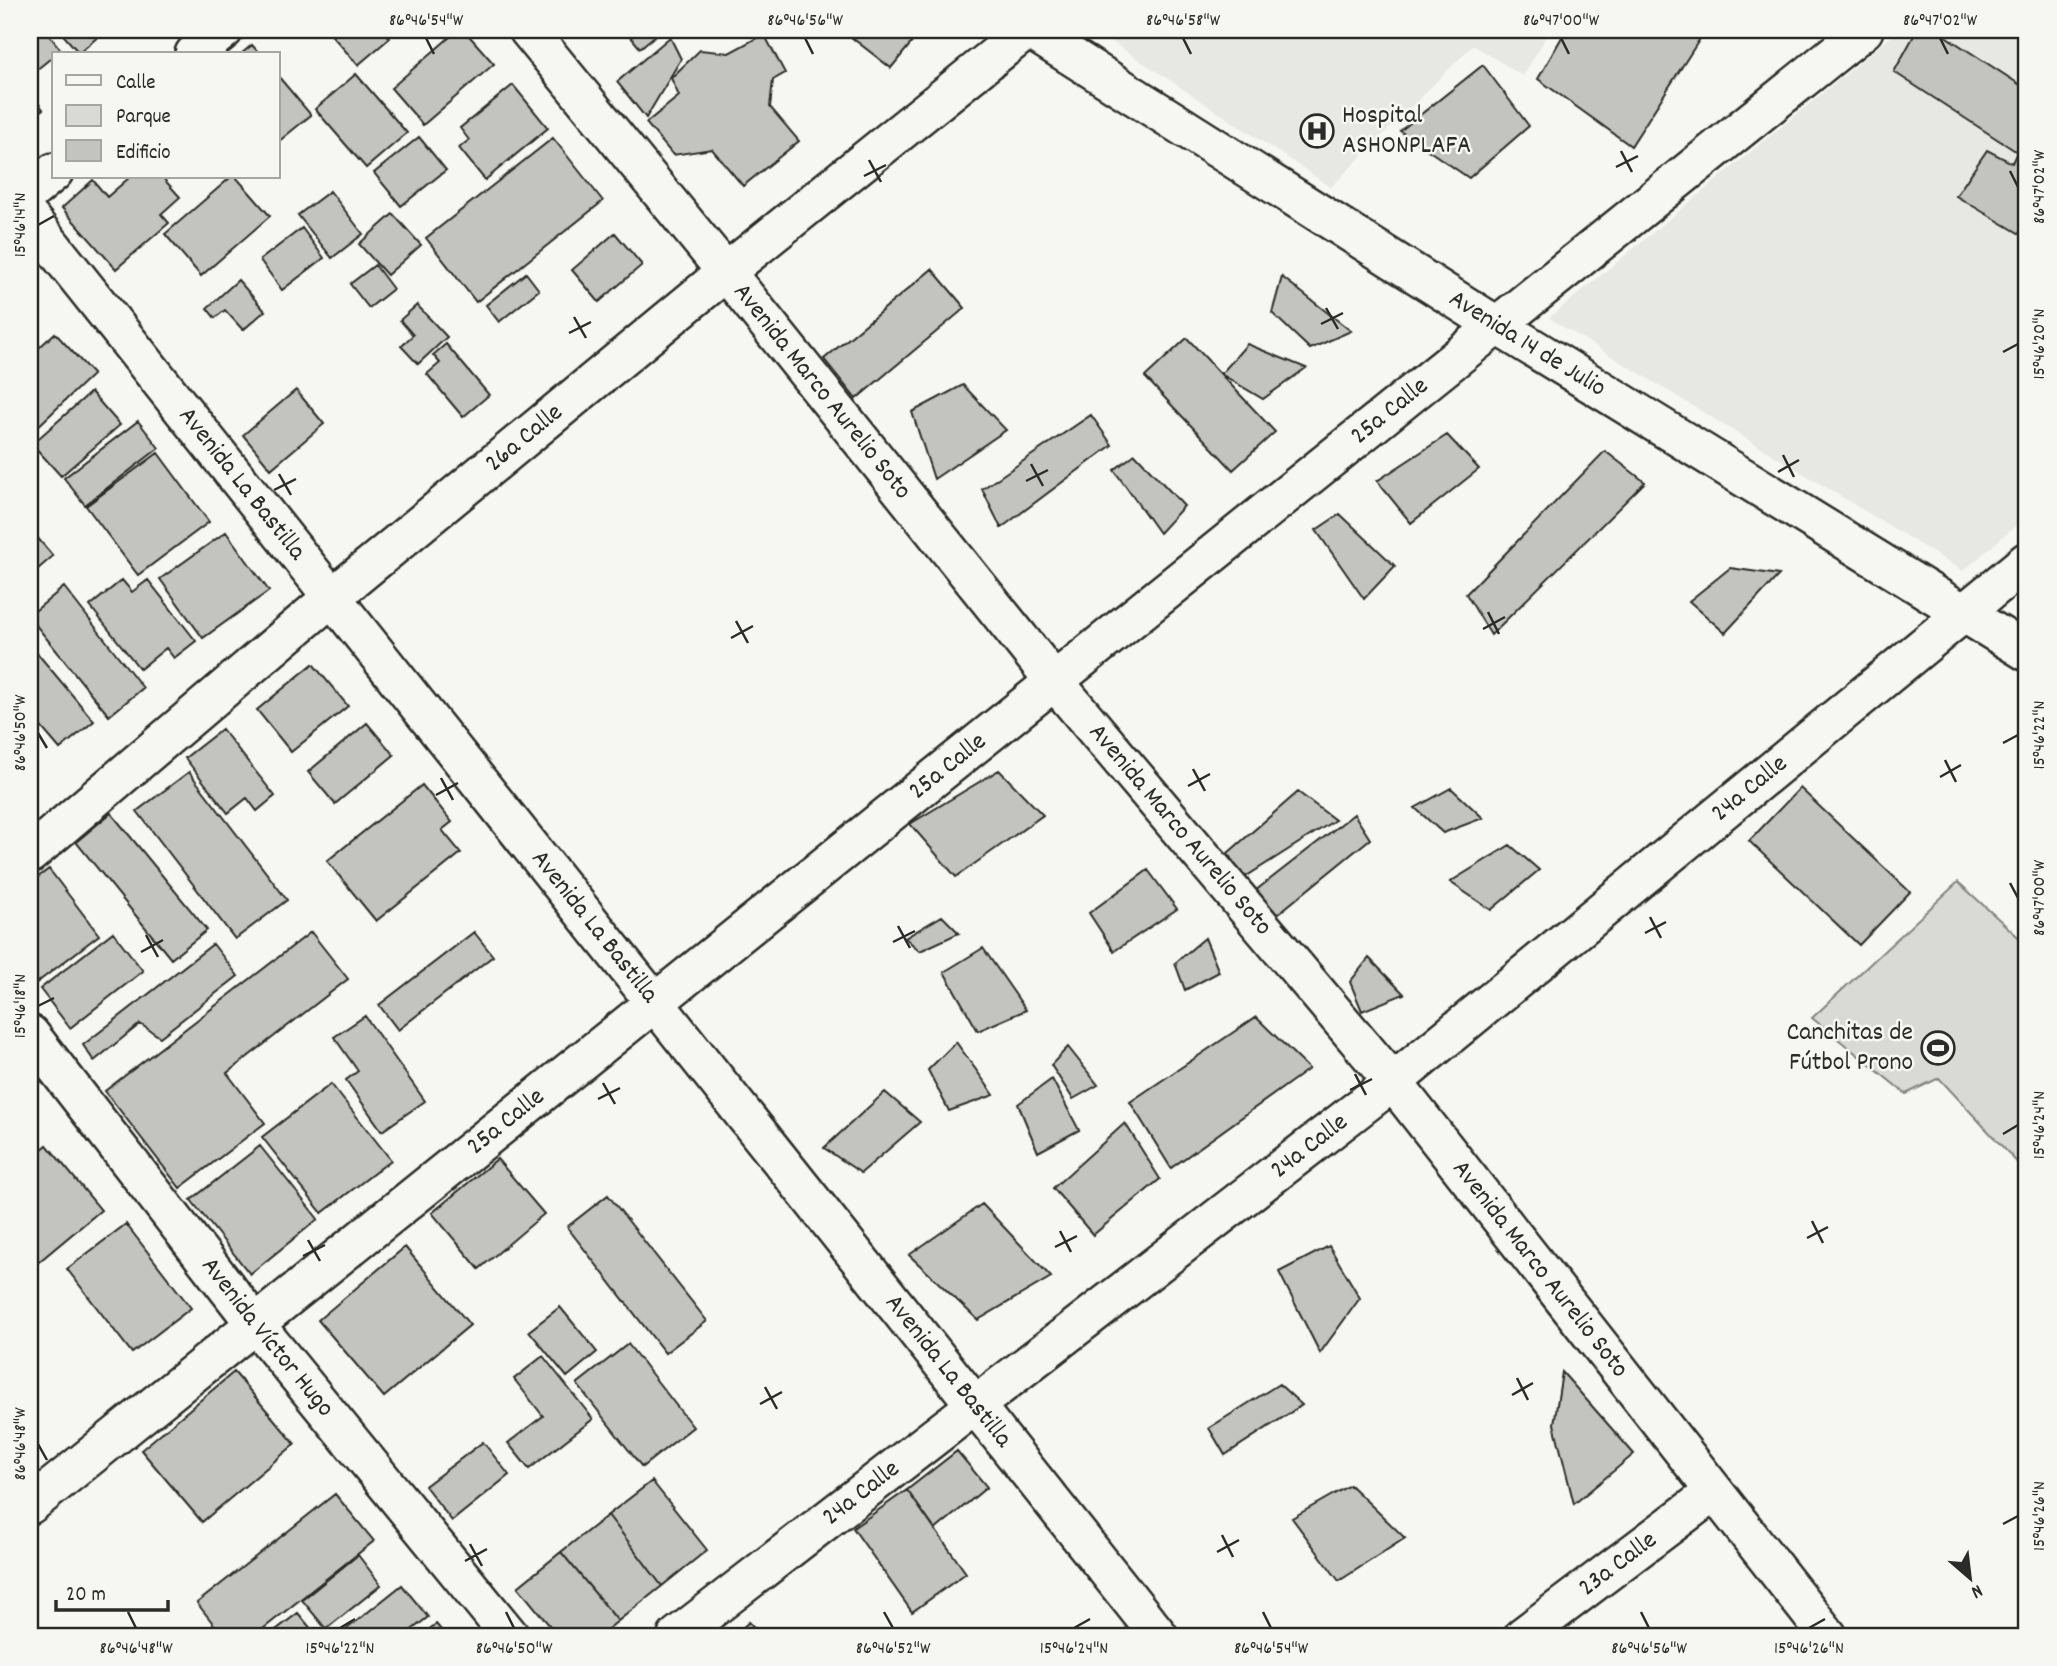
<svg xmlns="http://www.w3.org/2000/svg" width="2057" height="1666" viewBox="0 0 2057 1666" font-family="Dekko,sans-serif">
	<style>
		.built { fill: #e7e7e3 }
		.green { fill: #d9d9d5; stroke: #828280; stroke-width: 2 }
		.building { fill: #c3c3c0; stroke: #2b2b2b; stroke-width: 2 }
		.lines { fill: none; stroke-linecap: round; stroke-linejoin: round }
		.minor-casing { stroke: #2b2b2b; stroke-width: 42 }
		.minor { stroke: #f6f6f2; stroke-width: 37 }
		.ticks { fill: none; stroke: #2b2b2b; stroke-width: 2.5 }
		.labels { text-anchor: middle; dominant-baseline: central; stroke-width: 5; stroke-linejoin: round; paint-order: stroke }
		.poi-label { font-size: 26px; fill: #2b2b2b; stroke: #f6f6f2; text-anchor: start }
		.street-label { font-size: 26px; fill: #2b2b2b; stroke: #f6f6f2 }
		.neatline { fill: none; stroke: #2b2b2b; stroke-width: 2.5 }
		.ticks-label { font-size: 18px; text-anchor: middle; fill: #2b2b2b }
	</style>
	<rect width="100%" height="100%" fill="#f6f6f2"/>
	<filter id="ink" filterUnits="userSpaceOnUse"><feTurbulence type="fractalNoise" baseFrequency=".0143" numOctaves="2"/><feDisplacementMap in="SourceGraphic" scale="14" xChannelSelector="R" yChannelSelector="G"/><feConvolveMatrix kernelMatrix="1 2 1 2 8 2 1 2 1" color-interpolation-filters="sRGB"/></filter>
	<g filter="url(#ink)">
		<!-- built -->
		<path class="built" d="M1094,30H1550L1523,76L1473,45L1331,187Z
			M1899,30H2027V516L1963,571L1549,318Z"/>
		<!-- green -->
		<path class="green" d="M1958,882L2027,945V1167L2024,1170L1939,1078L1906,1094L1812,1018Z"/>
		<!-- building -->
		<path class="building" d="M30,30H45L61,50L30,75Z
			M59,30H106L79,53Z
			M327,30H383L390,38L358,65Z
			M458,30H464L494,64L423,125L391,88Z
			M625,30H662L640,48Z
			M842,30H922L891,68Z
			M1566,30H1698L1703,34L1631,146L1538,79Z
			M1917,30H1936L2025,88L2027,86V238L1956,196L1987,150L2012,163L2017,152L1894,72Z
			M764,34L785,73L773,80L770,107L799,141L743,186L712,149L673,155L646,123L679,96L671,78L700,50L729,53Z
			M670,37L681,59L646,118L617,82Z
			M252,45L260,54H241Z
			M1483,65L1529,126L1469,178L1400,131Z
			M356,74L407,133L366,168L315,109Z
			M278,76L311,115L278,142Z
			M513,85L548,128L485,180L459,148L469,140L460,128Z
			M30,93L43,109L30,119Z
			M419,137L446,170L401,206L374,173Z
			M553,138L603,201L476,302L426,238Z
			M130,177H162L180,197L161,214L169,223L116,269L62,208L93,180L107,197Z
			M231,177H236L270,216L201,276L165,234Z
			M330,191L363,234L332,258L298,215Z
			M393,214L421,245L387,275L359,244Z
			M302,228L324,258L282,290L260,260Z
			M615,233L642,265L599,302L572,270Z
			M375,265L393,289L369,308L350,284Z
			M932,269L965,308L856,399L824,359Z
			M526,273L539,290L499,322L486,305Z
			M1282,277L1351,331L1310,349L1272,313Z
			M238,280L265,311L243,330L225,310L215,318L207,308Z
			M417,305L447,337L418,364L401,346L413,335L400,320Z
			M55,333L93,374L32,432L30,430V356Z
			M1187,338L1275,432L1233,470L1145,377Z
			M446,344L489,395L463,417L427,374L440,363L433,355Z
			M1247,344L1306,368L1263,399L1221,374Z
			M963,385L1006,430L934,479L912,412Z
			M296,390L324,424L271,469L243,435Z
			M91,392L120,425L61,476L32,444Z
			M1091,415L1112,445L1001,528L982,489Z
			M138,421L159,448L85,505L64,478Z
			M1447,435L1479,469L1411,523L1377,481Z
			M1605,451L1645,482L1491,635L1466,594Z
			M158,453L209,522L138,575L86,506Z
			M1135,454L1184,506L1159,533L1114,470Z
			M1340,514L1395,566L1364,599L1316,530Z
			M30,529L53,556L30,576Z
			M226,532L269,591L203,638L160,579Z
			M1730,568L1779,575L1725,633L1689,601Z
			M122,580L132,592L148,580L196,641L174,658L166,648L140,669L90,606Z
			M64,587L143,688L109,716L30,618V615Z
			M32,647L94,721L60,749L30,714Z
			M313,664L348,706L291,752L257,710Z
			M367,723L394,755L335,804L308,772Z
			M222,729L275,796L257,811L247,798L228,813L185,758Z
			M999,770L1043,815L956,877L910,824Z
			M189,772L287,900L235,939L137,811Z
			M422,785L452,822L442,830L461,853L376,921L327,861Z
			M1451,788L1483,818L1443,833L1415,808Z
			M1800,788L1910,892L1859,945L1749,841Z
			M1298,792L1335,820L1242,879L1228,853Z
			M111,813L207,930L171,959L76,842Z
			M1354,814L1370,839L1274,917L1255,891Z
			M1510,845L1539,870L1491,910L1450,882Z
			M49,869L99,935L30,988V883Z
			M1148,870L1177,909L1114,951L1089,913Z
			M942,916L959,933L920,951L905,938Z
			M113,932L143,971L70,1028L40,989Z
			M311,932L348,979L227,1073L265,1123L180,1188L105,1091Z
			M474,932L493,956L398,1030L379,1005Z
			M1205,938L1219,972L1185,990L1175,963Z
			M213,944L238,976L160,1037L140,1024L94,1061L83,1045Z
			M983,948L1026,1010L978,1031L944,972Z
			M1369,958L1404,994L1362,1011L1350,982Z
			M365,1016L425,1101L382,1131L346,1080L358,1071L334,1037Z
			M1256,1017L1309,1069L1171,1168L1130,1102Z
			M956,1042L994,1095L949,1111L928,1070Z
			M1068,1047L1098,1085L1073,1099L1051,1065Z
			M1052,1079L1079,1130L1038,1152L1018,1104Z
			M331,1084L391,1160L322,1213L262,1137Z
			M885,1092L920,1122L861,1173L824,1148Z
			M1125,1123L1160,1179L1093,1235L1053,1188Z
			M47,1145L101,1210L35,1265L30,1259V1159Z
			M260,1146L318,1219L250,1274L191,1200Z
			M497,1159L544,1214L479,1269L432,1213Z
			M608,1195L707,1321L665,1353L567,1227Z
			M982,1204L1051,1277L978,1320L909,1255Z
			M126,1224L191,1308L132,1353L67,1269Z
			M1329,1246L1360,1298L1320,1353L1279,1272Z
			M405,1247L470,1325L384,1397L318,1320Z
			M560,1307L597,1352L567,1377L529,1331Z
			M628,1344L693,1427L642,1467L577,1384Z
			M543,1356L593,1419L529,1469L508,1443L543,1416L514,1379Z
			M234,1372L295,1444L202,1522L141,1450Z
			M1562,1372L1634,1454L1574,1504L1554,1424Z
			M1279,1384L1302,1405L1225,1455L1209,1428Z
			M483,1442L509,1475L452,1521L425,1486Z
			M957,1451L987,1487L935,1530L907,1490Z
			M652,1481L707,1550L662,1586L608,1515Z
			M1350,1485L1405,1538L1339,1581L1292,1518Z
			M907,1490L966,1573L912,1612L853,1528Z
			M335,1494L374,1541L254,1636H223L197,1603Z
			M608,1515L662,1586L618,1621L561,1552Z
			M561,1552L618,1621L599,1636H558L518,1587Z
			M358,1555L381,1585L326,1629L302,1600Z
			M402,1585L428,1617L404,1636H338Z
			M298,1613L317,1636H268Z
			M749,1622L762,1636H733Z
			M436,1624L446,1636H421Z"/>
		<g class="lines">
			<defs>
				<g id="minor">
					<path id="s1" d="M528,30L726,272L1054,681L1393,1082L1828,1636"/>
					<path id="s2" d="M1030,30L1496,325L2027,652"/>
					<path d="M194,54L224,30"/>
					<path d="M30,192L54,172"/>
					<path id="s3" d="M30,218L1159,1636"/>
					<path id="s4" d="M30,854L332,597L726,272L1027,30"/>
					<path id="s5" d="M30,1034L256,1325L510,1636"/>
					<path id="s6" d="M30,1505L1864,30"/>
					<path id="s7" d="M677,1636L1393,1082L2027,561"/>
					<path id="s8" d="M1523,1636L1714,1492"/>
				</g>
			</defs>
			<!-- minor casing -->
			<use href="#minor" class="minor-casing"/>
			<!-- minor -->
			<use href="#minor" class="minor"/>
		</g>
	</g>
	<!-- ticks -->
	<path class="ticks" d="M426,38L434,54M805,38L813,54M1183,38L1191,54M1561,38L1569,54M1940,38L1948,54M1621,151L1632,172M869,160L881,182M1616,167L1638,156M2010,171L2018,187M864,176L886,165M38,225L54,216M1326,308L1338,329M574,317L586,338M1321,324L1343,313M569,333L591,322M2003,352L2018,344M1783,455L1794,477M1031,464L1043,486M1778,472L1799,460M279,474L291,495M1026,481L1048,470M274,490L296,479M1488,612L1499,634M736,621L748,643M1483,629L1505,617M731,638L753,626M38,733L47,748M2003,743L2018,735M1945,760L1956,782M1193,769L1205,791M1940,777L1961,765M441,778L453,800M1188,786L1210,774M436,795L458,783M2010,883L2018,898M1650,917L1661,938M898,926L910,948M1645,933L1666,922M146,935L158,957M893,942L915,931M141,952L163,940M38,1006L54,998M1355,1074L1366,1095M603,1083L615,1104M1350,1090L1372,1079M598,1099L620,1088M2003,1134L2018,1125M1812,1221L1823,1243M1060,1231L1071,1252M1807,1238L1828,1227M308,1240L320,1261M1055,1247L1077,1236M303,1256L325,1245M1517,1378L1528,1400M765,1387L777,1409M1512,1395L1533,1383M760,1404L782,1392M38,1444L47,1460M2003,1524L2018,1516M1222,1535L1233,1557M470,1544L482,1566M1217,1552L1239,1540M465,1561L487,1549M128,1612L136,1628M506,1612L514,1628M884,1612L893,1628M1263,1612L1271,1628M1641,1612L1649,1628M340,1628L355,1619M1074,1628L1090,1619M1809,1628L1825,1619"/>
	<!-- icons -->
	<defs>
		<symbol id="hospital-ring" viewBox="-11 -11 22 22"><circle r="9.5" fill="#f6f6f2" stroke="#2b2b2b" stroke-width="1.5"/><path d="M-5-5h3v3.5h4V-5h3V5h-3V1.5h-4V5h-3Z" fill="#2b2b2b"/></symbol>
		<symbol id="stadium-ring" viewBox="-11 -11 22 22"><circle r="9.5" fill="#f6f6f2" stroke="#2b2b2b" stroke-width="1.5"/><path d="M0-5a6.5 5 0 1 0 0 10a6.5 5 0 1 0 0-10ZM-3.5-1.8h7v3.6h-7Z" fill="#2b2b2b"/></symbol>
	</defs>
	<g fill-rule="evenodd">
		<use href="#hospital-ring" x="1298" y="112" width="38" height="38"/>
		<use href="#stadium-ring" x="1919" y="1029" width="38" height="38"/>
	</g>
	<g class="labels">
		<!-- poi labels -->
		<g class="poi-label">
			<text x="1342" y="116">Hospital<tspan x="1342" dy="30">ASHONPLAFA</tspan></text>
			<text x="1913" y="1033" text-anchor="end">Canchitas de<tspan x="1913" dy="30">Fútbol Prono</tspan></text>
		</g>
		<!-- street labels -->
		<g class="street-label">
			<text stroke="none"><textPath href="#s2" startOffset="588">Avenida 14 de Julio</textPath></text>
			<text stroke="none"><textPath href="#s1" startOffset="466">Avenida Marco Aurelio Soto</textPath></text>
			<text stroke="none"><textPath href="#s6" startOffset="1745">25a Calle</textPath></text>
			<text stroke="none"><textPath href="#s4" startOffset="646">26a Calle</textPath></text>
			<text stroke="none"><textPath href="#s3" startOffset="340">Avenida La Bastilla</textPath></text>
			<text stroke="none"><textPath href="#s6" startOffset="1178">25a Calle</textPath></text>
			<text stroke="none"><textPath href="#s7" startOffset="1367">24a Calle</textPath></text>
			<text stroke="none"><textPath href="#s1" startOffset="1032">Avenida Marco Aurelio Soto</textPath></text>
			<text stroke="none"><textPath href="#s3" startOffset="906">Avenida La Bastilla</textPath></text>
			<text stroke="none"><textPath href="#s6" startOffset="611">25a Calle</textPath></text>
			<text stroke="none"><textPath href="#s7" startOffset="800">24a Calle</textPath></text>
			<text stroke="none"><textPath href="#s1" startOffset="1600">Avenida Marco Aurelio Soto</textPath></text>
			<text stroke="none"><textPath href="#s5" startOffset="385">Avenida Víctor Hugo</textPath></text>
			<text stroke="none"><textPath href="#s3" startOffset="1474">Avenida La Bastilla</textPath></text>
			<text stroke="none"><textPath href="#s7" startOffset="233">24a Calle</textPath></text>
			<text stroke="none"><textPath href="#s8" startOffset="119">23a Calle</textPath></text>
		</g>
	</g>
	<!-- margin -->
	<rect width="2057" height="1666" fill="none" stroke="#f6f6f2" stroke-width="77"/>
	<!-- legend -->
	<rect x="52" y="52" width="228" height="126" fill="#f6f6f2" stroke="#a5a5a2" stroke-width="2"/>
	<rect x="66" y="75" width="35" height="10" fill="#f6f6f2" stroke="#a5a5a2" stroke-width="2"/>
	<text x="116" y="88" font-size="21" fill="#2b2b2b">Calle</text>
	<rect x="66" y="105" width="35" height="21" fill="#d9d9d5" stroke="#a5a5a2" stroke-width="2"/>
	<text x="116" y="122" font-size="21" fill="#2b2b2b">Parque</text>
	<rect x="66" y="140" width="35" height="21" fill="#c3c3c0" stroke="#a5a5a2" stroke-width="2"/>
	<text x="116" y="158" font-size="21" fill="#2b2b2b">Edificio</text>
	<!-- north arrow -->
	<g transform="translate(1970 1578) rotate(152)" stroke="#f6f6f2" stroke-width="5" paint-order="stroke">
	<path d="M0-5L12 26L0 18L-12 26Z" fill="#2b2b2b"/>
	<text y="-10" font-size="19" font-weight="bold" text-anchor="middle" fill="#2b2b2b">N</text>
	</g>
	<!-- scale -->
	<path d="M56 1600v10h112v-10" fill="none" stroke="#2b2b2b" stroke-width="3.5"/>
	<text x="66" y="1600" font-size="21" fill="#2b2b2b" stroke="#f6f6f2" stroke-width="5" paint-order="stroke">20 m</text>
	<rect x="38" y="38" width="1980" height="1590" class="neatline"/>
	<g class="ticks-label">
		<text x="426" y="25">86°46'54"W</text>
		<text x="805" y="25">86°46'56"W</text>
		<text x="1183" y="25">86°46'58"W</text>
		<text x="1561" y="25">86°47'00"W</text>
		<text x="1940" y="25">86°47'02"W</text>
		<text transform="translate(2038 187) rotate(-90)" y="6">86°47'02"W</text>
		<text transform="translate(19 225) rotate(-90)" y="6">15°46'14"N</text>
		<text transform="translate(2038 344) rotate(-90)" y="6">15°46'20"N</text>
		<text transform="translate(19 733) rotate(-90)" y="6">86°46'50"W</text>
		<text transform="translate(2038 735) rotate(-90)" y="6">15°46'22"N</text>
		<text transform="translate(2038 898) rotate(-90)" y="6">86°47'00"W</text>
		<text transform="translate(19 1006) rotate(-90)" y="6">15°46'18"N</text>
		<text transform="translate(2038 1125) rotate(-90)" y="6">15°46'24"N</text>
		<text transform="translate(19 1444) rotate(-90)" y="6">86°46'48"W</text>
		<text transform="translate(2038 1516) rotate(-90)" y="6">15°46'26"N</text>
		<text x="136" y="1653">86°46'48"W</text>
		<text x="340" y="1653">15°46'22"N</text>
		<text x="514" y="1653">86°46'50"W</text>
		<text x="893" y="1653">86°46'52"W</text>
		<text x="1074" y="1653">15°46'24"N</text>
		<text x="1271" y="1653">86°46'54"W</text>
		<text x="1649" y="1653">86°46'56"W</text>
		<text x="1809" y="1653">15°46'26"N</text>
	</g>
</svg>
